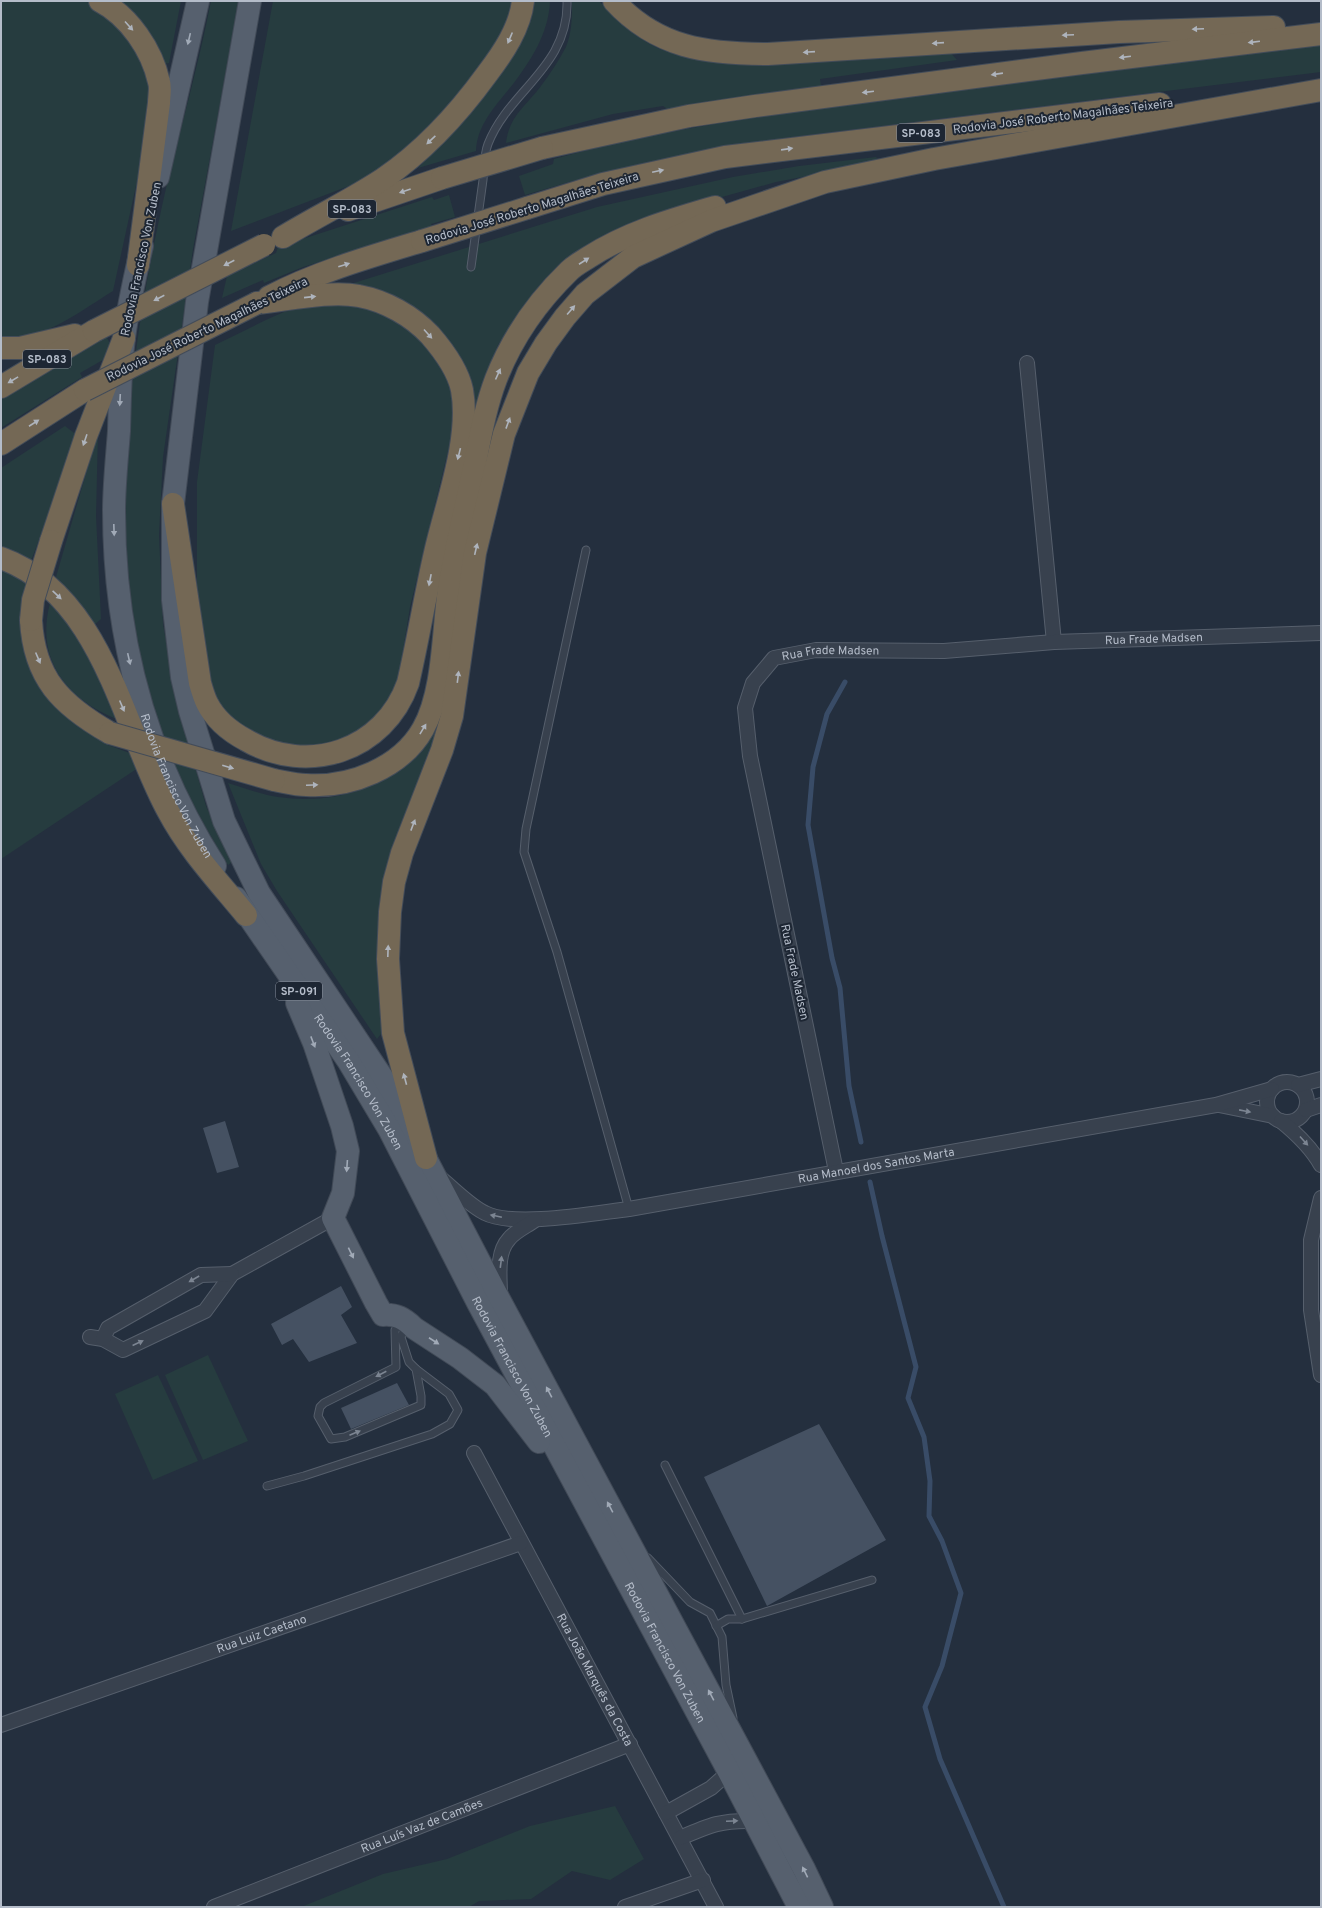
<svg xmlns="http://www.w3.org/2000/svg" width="1322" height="1908" font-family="Overpass,sans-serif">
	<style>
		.green { fill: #263c3f }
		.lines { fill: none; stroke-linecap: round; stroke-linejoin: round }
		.stream { stroke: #394c67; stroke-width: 5 }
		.building { fill: #455162 }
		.service-casing { stroke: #565f6c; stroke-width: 9 }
		.minor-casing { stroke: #565f6c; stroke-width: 16 }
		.primary-casing { stroke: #414a57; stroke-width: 24 }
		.motorway-casing { stroke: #434c59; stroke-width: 24 }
		.service { stroke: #38414e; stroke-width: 7 }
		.minor { stroke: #38414e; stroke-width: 14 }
		.primary { stroke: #56606e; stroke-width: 22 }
		.motorway { stroke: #746855; stroke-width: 22 }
		.motorway-bridge-casing { stroke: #434c59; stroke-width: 24; stroke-linecap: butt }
		.motorway-bridge { stroke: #746855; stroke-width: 22 }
		.oneway { fill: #aeb4bd }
		.oneway2 { fill: #a1aab7 }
		.oneway3 { fill: #7c8592 }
		.labels { text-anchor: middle; stroke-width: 4; stroke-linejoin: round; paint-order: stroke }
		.shield { fill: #1d2633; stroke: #878f9c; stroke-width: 1 }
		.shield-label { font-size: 11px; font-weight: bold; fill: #b4bcc9 }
		.street-label { font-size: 12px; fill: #b4bcc9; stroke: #1d2633 }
	</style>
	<rect width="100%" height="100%" fill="#242f3e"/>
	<g class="green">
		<path d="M1 1H89L101 8 122 28 152 80 144 149 113 291C82 310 39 344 1 337Z"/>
		<path d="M116 1H181L169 63 165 64 155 43Z"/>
		<path d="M211 1H239L193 249 163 457 159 535 163 624 176 699 206 806 232 862 228 865C195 811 164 753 148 691 105 530 130 344 167 184 182 123 199 63 211 1Z"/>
		<path d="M273 1H514L510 20 470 86 399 157 354 184 231 231Z"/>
		<path d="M533 1H550C549 29 535 54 519 76 502 100 477 121 476 151L418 168 467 118 489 89Z"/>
		<path d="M572 1H599C617 19 638 41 663 50 670 52 679 54 687 56L949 51 957 60 820 79 821 86 669 110 663 106 613 114 506 143C509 116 526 106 541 86 550 74 559 60 566 47 572 33 572 16 572 1Z"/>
		<path d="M1321 45V72L784 138 653 161 597 174 525 195 519 176 553 164 554 159C677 125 803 110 930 94 1060 77 1191 61 1321 45Z"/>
		<path d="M876 157 880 162 776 182 647 218 515 319 498 345 486 375 476 415 470 388 450 349 341 287 597 207 733 177 799 166Z"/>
		<path d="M449 195 455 217 431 224 432 227 303 267 264 283 263 280 222 298 227 276 276 253 278 247 432 197 434 200Z"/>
		<path d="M323 303C332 303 342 302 351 303 398 313 447 352 453 403 454 417 452 429 450 443L410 607 397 688 387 707 359 734 321 746H282L246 732 221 706 212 690 197 602V482L215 345 268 319 284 312Z"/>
		<path d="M105 334 115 353 80 373 82 377 1 428V397Z"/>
		<path d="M65 426 78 436 31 561 1 547V468Z"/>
		<path d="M98 432 96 516 101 619 94 625 77 600 56 577Z"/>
		<path d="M1 568 26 583 23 610 86 731 108 745 135 755 138 768 1 859Z"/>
		<path d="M50 603 81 640 119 720C67 700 35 660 50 603Z"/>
		<path d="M436 729C423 785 389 835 381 893 375 937 382 986 384 1030L377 1039 277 891 261 864 228 783C245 788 262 795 278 797 340 806 403 784 436 729Z"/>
		<path d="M208 1355 248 1441 203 1460 165 1375Z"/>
		<path d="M158 1375 198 1461 153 1480 115 1394Z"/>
		<path d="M615 1806 644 1859 610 1880 572 1871 531 1899 479 1901 469 1907H301L383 1874 447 1859 530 1826Z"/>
	</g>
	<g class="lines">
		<g class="stream">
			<path d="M845 682 827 714 813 767 808 825 832 958 840 988 849 1086 861 1142"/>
			<path d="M870 1182 882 1236 916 1367 908 1398 924 1437 930 1481 929 1516 942 1541 961 1593 942 1666 925 1707 940 1759 1004 1907"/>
		</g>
	</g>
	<g class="building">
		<path d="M225 1121 239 1167 217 1173 203 1128Z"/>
		<path d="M341 1286 352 1307 341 1315 357 1343 309 1362 293 1339 282 1345 271 1324Z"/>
		<path d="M397 1383 409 1405 351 1429 341 1408Z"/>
		<path d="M819 1424 886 1540 767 1606 704 1477Z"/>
	</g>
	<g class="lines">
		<defs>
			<g id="service">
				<path d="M471 267C475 238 479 209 483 180 484 168 484 154 488 144 509 90 569 67 567 1"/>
				<path d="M586 550 526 829 524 852 557 952 629 1209"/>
				<path d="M403 1322 395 1330 396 1367 324 1403 320 1407 318 1416 331 1439 345 1437 421 1405V1396L416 1369 409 1362 401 1337 403 1332 410 1329"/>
				<path d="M665 1465 742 1619"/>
				<path d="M267 1486 304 1476 432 1434 450 1424 458 1410 449 1394 416 1369"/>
				<path d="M648 1558 690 1602 710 1613 722 1637 726 1685 733 1718"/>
				<path d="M716 1626 728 1619H742L872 1580"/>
			</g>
			<g id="minor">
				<path d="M1027 363 1054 642"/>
				<circle cx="1287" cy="1102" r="20"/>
				<path d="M1298 1085 1321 1079"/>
				<path d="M1219 1105 1273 1116"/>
				<path d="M1306 1110 1321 1105"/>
				<path d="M1281 1121C1297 1134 1311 1147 1321 1165"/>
				<path id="s1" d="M836 1171 750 756 745 708 753 683 774 658 816 650 944 651 1054 642 1321 633"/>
				<path id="s2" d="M439 1177C453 1188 470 1206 485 1213 514 1228 595 1213 629 1209L1216 1105 1272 1089"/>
				<path d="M1321 1198 1311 1240V1310L1321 1375"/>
				<path d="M500 1295C500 1277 496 1253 509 1239 515 1231 527 1226 535 1220"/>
				<path d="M90 1337 103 1339 123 1350 205 1311 232 1274 333 1218"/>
				<path d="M103 1339 108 1328 201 1275 232 1274"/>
				<path id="s3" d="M474 1453 716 1907"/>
				<path id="s4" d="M1 1725 521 1543"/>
				<path d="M666 1813 711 1788 729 1772"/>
				<path d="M680 1838C710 1825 721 1820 754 1821"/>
				<path id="s5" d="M214 1907 630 1744"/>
				<path d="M625 1907 703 1880"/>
			</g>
			<g id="primary">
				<path d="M250 1 197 302 173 504V600L182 677 190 711 224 821 259 893 388 1086 500 1301 804 1869 822 1907"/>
				<path d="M158 177 198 1"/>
				<path id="s6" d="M142 246C135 276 128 307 124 338 120 368 120 400 119 431 117 458 114 485 114 511 114 638 147 759 215 866"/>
				<path id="s7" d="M236 898 349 1062 389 1129 478 1303 729 1772 799 1907"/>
				<path d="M297 1003 314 1043 342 1126 348 1151 343 1193 333 1218 376 1303 383 1315C396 1314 404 1318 414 1328L460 1358 495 1385 539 1442"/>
			</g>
			<g id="motorway">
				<path d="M100 1C129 16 152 50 159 82 161 88 159 97 159 103L138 265"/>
				<path d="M614 1C657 48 707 54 768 54L1119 32 1274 27"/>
				<path d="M542 148 689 116 755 106 1082 63 1321 34"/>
				<path d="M527 208 603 184 725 157 1160 104"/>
				<path d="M348 210 442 178"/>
				<path d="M283 237C316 217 351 200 383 179 424 151 458 114 487 74 503 53 520 28 523 1"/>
				<path d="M269 297C317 272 369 257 422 241"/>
				<path d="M1 348H20L75 335"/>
				<path d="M1 387 94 331"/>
				<path d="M1 444 85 390"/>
				<path d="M173 504 200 683C202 690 204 697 207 703 215 719 231 732 246 740 308 776 384 751 408 683 418 640 425 596 435 553 446 504 471 439 462 390 458 370 443 350 430 335 412 316 386 301 359 296 331 290 287 300 257 303"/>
				<path d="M51 541 86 436 124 338"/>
				<path d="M1 558C103 595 122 727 168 811 188 849 218 881 246 915"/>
				<path d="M31 620C34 678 61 705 110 733"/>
				<path d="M274 780C285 782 296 785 306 785 350 788 401 768 423 729 443 694 443 637 448 596 453 560 462 523 470 487 478 452 483 413 496 379 512 338 537 302 569 271 575 265 583 261 589 257 628 232 671 220 715 207"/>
				<path d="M426 1158 393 1033 388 959 390 912 394 882 402 853 442 750 452 716 475 553 504 434 528 373 546 343 565 317 585 294 633 257 711 221 825 182 934 159 1321 90"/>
			</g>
		</defs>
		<use href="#service" class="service-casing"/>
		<use href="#minor" class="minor-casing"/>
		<use href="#primary" class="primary-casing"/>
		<use href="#motorway" class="motorway-casing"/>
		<use href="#service" class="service"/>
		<use href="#minor" class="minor"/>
		<use href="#primary" class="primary"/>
		<use href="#motorway" class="motorway"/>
		<defs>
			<g id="motorway-bridge">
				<path d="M442 178 542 148"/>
				<path d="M422 241 527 208"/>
				<path d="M94 331 264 245"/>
				<path d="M85 390 257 303"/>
				<path d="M31 620 33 600 51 541"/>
				<path d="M110 733 274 780"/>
			</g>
		</defs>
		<use href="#motorway-bridge" class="motorway-bridge-casing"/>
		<use href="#motorway-bridge" class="motorway-bridge"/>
	</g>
	<defs><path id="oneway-solid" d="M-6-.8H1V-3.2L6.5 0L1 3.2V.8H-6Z"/></defs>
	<g class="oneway">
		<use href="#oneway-solid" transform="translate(129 26) rotate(48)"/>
		<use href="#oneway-solid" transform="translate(1198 29) rotate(178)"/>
		<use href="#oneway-solid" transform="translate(1068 35) rotate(177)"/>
		<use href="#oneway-solid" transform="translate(510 38) rotate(113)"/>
		<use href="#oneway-solid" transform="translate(1254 42) rotate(173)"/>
		<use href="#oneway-solid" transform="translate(938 43) rotate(176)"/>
		<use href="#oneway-solid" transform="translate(809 52) rotate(176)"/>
		<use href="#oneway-solid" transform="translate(1125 57) rotate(173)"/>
		<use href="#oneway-solid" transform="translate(997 74) rotate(172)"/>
		<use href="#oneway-solid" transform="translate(868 92) rotate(173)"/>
		<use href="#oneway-solid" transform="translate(431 140) rotate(137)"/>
		<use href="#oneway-solid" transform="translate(787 149) rotate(-8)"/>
		<use href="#oneway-solid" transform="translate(658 171) rotate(-12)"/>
		<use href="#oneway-solid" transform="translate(405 191) rotate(161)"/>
		<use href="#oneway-solid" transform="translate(584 261) rotate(-33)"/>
		<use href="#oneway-solid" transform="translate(229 263) rotate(153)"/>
		<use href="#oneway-solid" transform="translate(344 265) rotate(-18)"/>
		<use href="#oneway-solid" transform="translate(310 297) rotate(-6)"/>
		<use href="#oneway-solid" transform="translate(159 298) rotate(153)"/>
		<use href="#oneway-solid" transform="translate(571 310) rotate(-49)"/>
		<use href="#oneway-solid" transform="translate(428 334) rotate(48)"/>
		<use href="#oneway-solid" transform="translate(498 374) rotate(-66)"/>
		<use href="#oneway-solid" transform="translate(13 380) rotate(149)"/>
		<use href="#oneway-solid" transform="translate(34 423) rotate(-33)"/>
		<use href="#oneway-solid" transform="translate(508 423) rotate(-70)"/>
		<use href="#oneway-solid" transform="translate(85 440) rotate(109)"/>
		<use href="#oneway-solid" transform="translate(459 454) rotate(104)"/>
		<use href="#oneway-solid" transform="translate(476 549) rotate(-77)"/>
		<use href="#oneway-solid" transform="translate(430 580) rotate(101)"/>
		<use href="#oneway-solid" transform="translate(57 595) rotate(43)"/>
		<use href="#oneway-solid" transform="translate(38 658) rotate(67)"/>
		<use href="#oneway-solid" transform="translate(458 677) rotate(-83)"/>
		<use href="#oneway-solid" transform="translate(122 706) rotate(67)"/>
		<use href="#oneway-solid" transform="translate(423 729) rotate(-59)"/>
		<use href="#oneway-solid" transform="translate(228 767) rotate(16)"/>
		<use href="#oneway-solid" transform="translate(312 785) rotate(-2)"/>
		<use href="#oneway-solid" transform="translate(413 825) rotate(-69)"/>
		<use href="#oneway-solid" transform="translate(388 951) rotate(-88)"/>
		<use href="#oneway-solid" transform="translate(405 1079) rotate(-105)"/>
	</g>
	<g class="oneway2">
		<use href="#oneway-solid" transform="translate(189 39) rotate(103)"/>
		<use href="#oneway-solid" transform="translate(120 400) rotate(93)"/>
		<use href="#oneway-solid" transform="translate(114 530) rotate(88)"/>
		<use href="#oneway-solid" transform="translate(129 659) rotate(77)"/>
		<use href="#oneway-solid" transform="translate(313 1042) rotate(69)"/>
		<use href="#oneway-solid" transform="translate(347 1166) rotate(94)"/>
		<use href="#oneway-solid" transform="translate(351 1253) rotate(64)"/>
		<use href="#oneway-solid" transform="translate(434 1341) rotate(33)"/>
		<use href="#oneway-solid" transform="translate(549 1392) rotate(-118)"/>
		<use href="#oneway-solid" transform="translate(610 1507) rotate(-118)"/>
		<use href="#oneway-solid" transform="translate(711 1695) rotate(-118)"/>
		<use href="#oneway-solid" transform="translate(805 1872) rotate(-116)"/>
	</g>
	<g class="oneway3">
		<use href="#oneway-solid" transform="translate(1245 1111) rotate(11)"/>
		<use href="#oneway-solid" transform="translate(1304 1141) rotate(48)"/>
		<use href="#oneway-solid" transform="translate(496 1216) rotate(-168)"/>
		<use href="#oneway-solid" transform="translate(501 1262) rotate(-83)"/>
		<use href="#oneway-solid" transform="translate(194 1279) rotate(150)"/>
		<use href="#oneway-solid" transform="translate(138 1343) rotate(-25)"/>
		<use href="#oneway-solid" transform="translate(381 1374) rotate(153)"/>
		<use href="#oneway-solid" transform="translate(355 1433) rotate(-23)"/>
		<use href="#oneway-solid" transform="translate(732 1821) rotate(-3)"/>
	</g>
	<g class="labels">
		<g class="shield">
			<rect x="897" y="124" width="48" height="18" rx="3"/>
			<rect x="328" y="200" width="48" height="18" rx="3"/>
			<rect x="23" y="350" width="48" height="18" rx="3"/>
			<rect x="276" y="982" width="46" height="18" rx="3"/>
		</g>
		<g class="shield-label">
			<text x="921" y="137">SP-083</text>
			<text x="352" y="213">SP-083</text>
			<text x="47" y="363">SP-083</text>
			<text x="299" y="995">SP-091</text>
		</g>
		<g class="street-label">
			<text transform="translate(1063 116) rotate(-7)" y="4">Rodovia José Roberto Magalhães Teixeira</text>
			<text transform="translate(532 208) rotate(-17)" y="4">Rodovia José Roberto Magalhães Teixeira</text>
			<text transform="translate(141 259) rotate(-78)" y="4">Rodovia Francisco Von Zuben</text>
			<text transform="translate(207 329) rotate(-26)" y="4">Rodovia José Roberto Magalhães Teixeira</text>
			<text dy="4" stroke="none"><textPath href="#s1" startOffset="912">Rua Frade Madsen</textPath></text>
			<text dy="4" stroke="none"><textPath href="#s1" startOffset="588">Rua Frade Madsen</textPath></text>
			<text dy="4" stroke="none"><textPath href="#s6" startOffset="552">Rodovia Francisco Von Zuben</textPath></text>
			<text transform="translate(795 972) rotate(78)" y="4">Rua Frade Madsen</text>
			<text dy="4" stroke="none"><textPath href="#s7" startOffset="221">Rodovia Francisco Von Zuben</textPath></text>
			<text dy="4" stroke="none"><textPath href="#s2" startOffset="455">Rua Manoel dos Santos Marta</textPath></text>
			<text dy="4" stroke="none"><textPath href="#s7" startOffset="545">Rodovia Francisco Von Zuben</textPath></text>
			<text dy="4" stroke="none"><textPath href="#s4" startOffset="276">Rua Luiz Caetano</textPath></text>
			<text dy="4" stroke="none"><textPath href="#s7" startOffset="869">Rodovia Francisco Von Zuben</textPath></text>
			<text dy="4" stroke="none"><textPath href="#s3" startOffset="257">Rua João Marquês da Costa</textPath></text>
			<text dy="4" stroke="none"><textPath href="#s5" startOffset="223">Rua Luís Vaz de Camões</textPath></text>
		</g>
	</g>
	<rect width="1322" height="1908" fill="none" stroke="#b4bcc9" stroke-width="4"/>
</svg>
